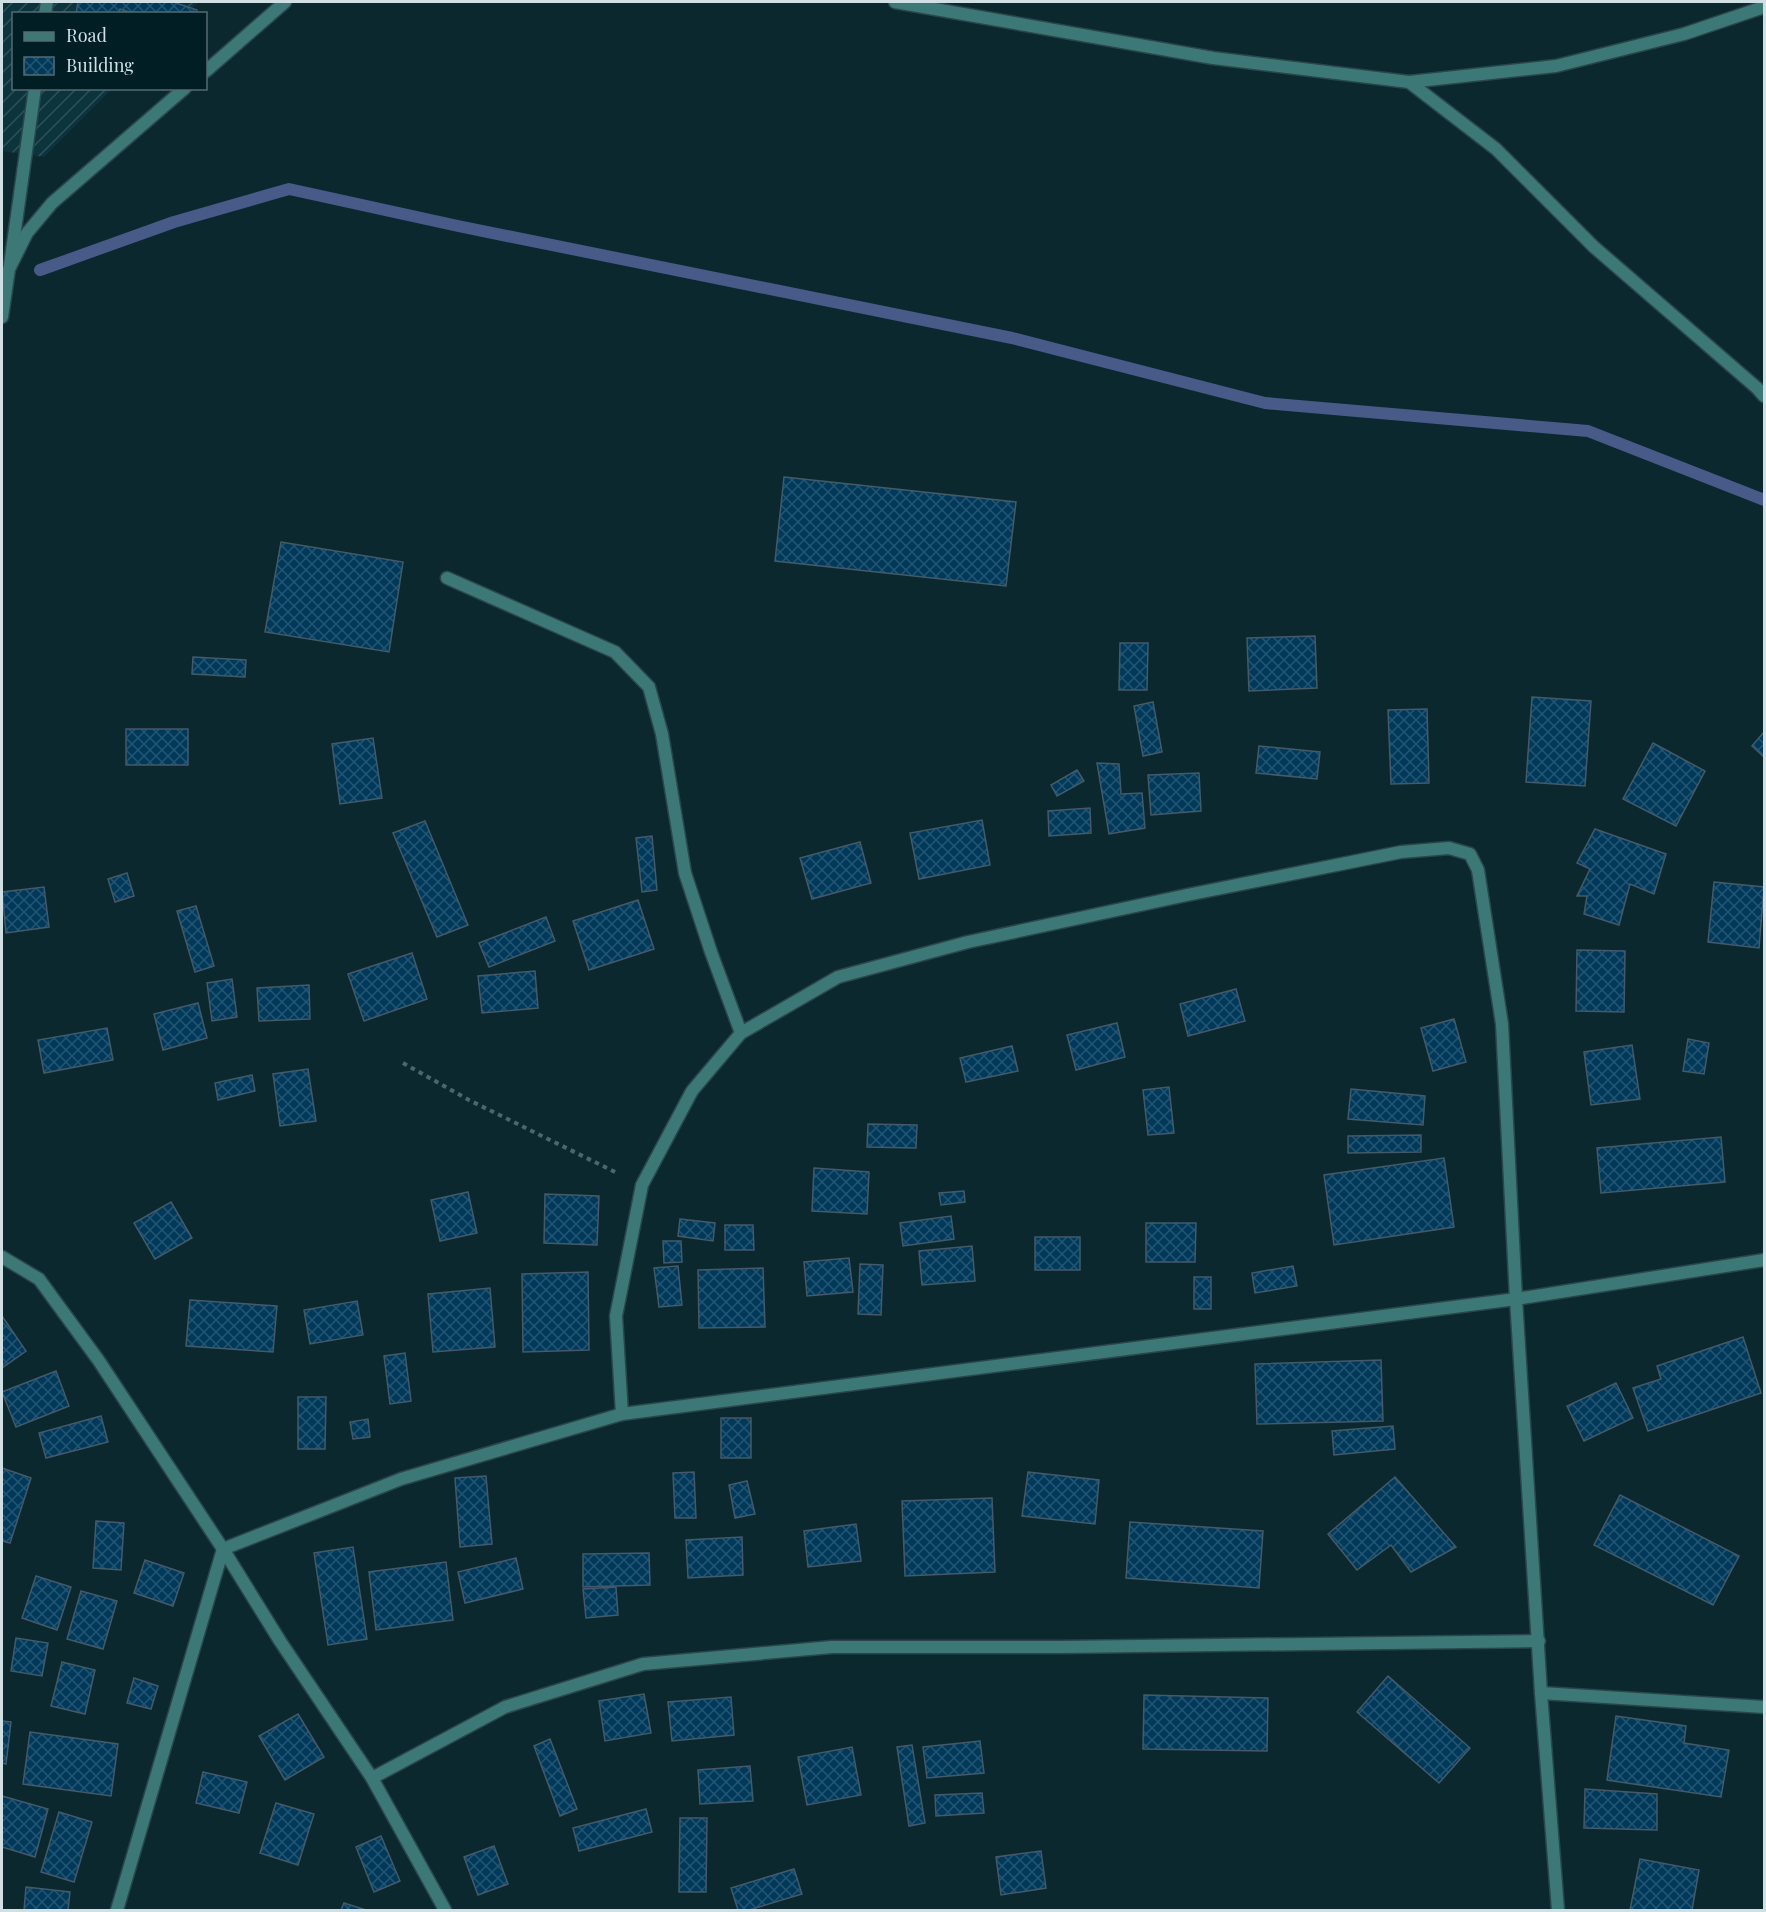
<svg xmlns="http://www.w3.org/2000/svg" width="1766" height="1912" font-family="'Playfair Display',serif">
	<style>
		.industrial { fill: url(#industrial-furrows) }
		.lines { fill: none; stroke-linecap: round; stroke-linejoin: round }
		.stream { stroke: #485a88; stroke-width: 12 }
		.building { fill: url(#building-cross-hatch); stroke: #445969; stroke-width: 1.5 }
		.minor-casing { stroke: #2a454c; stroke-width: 15 }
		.tertiary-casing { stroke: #2a454c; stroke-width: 15 }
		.path { stroke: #4d666c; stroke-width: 4; stroke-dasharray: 4.5 4.5; stroke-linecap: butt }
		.minor { stroke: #3c7875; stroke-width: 12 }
		.tertiary { stroke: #3c7875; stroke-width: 12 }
	</style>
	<defs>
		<pattern id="industrial-furrows" width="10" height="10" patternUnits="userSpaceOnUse" patternTransform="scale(1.5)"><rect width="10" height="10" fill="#0b343d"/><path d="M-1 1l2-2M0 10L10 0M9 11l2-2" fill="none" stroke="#2e5159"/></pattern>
		<pattern id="building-cross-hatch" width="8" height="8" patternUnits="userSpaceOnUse" patternTransform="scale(1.5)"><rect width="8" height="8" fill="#00395a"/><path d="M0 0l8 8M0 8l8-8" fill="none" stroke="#245572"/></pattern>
	</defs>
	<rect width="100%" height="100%" fill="#0b282f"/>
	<path class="industrial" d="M2 2H199L187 13 14 14V88L112 89 44 157 2 151Z"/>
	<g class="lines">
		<path class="stream" d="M40 270 174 222 289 189 458 226 1012 338 1265 403 1588 431 1764 500"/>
	</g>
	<g class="building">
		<path d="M78 2H173L197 10 196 14H135L120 9 119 14H76Z"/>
		<path d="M784 477 1016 502 1006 586 775 561Z"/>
		<path d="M281 542 403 562 389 652 265 632Z"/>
		<path d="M1315 636 1317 688 1249 691 1247 638Z"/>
		<path d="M1120 643H1148L1147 690H1119Z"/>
		<path d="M193 657 246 660 245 677 192 674Z"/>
		<path d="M1532 697 1591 701 1585 786 1526 782Z"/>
		<path d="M1153 702 1162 752 1143 756 1134 706Z"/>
		<path d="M1427 709 1429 783 1391 784 1388 710Z"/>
		<rect x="126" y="729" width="62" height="36"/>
		<path d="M1764 732V757L1752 746Z"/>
		<path d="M373 738 382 798 340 804 332 744Z"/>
		<path d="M1653 743 1705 771 1676 826 1623 799Z"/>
		<path d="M1259 746 1320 752 1317 779 1256 773Z"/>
		<path d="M1097 763 1119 764 1121 794 1142 793 1145 828 1109 834Z"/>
		<path d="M1077 770 1084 781 1057 796 1051 785Z"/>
		<path d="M1199 773 1201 811 1151 815 1148 775Z"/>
		<path d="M1090 808 1091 833 1049 836 1048 811Z"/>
		<path d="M982 820 990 865 919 879 910 833Z"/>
		<path d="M425 821 468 925 437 937 393 833Z"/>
		<path d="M1595 829 1666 854 1654 894 1630 884 1619 925 1584 914 1587 896H1577L1590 869 1577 863Z"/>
		<path d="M652 836 657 890 642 892 636 838Z"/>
		<path d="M860 842 871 883 812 899 800 858Z"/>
		<path d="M127 873 134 896 115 902 108 879Z"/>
		<path d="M1714 882 1764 887 1759 948 1708 942Z"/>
		<path d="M44 887 49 927 6 933 2 892Z"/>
		<path d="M638 900 654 949 589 970 573 921Z"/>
		<path d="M196 906 214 966 195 972 177 911Z"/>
		<path d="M546 917 555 941 489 967 479 943Z"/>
		<path d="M1577 950 1625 951 1624 1012 1576 1011Z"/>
		<path d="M412 953 427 999 364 1021 348 974Z"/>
		<path d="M535 971 538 1008 482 1013 478 976Z"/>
		<path d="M232 979 237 1017 212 1021 207 983Z"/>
		<path d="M309 985 310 1019 259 1021 257 988Z"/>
		<path d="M1236 989 1245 1021 1188 1036 1180 1004Z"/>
		<path d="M198 1003 207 1038 163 1050 154 1014Z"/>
		<path d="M1454 1019 1466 1062 1433 1071 1421 1028Z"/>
		<path d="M1117 1023 1125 1057 1076 1070 1067 1035Z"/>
		<path d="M107 1028 113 1060 44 1073 38 1040Z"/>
		<path d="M1688 1039 1709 1043 1704 1074 1683 1071Z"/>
		<path d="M1632 1045 1640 1099 1591 1105 1584 1052Z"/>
		<path d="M1012 1046 1018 1071 966 1082 960 1058Z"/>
		<path d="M308 1069 316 1121 280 1126 273 1074Z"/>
		<path d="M252 1075 255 1091 218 1100 215 1083Z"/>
		<path d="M1169 1087 1174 1133 1148 1135 1143 1090Z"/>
		<path d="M1351 1089 1425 1096 1423 1125 1348 1119Z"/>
		<path d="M868 1124 917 1125 916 1148 867 1147Z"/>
		<path d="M1421 1135V1152L1348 1153V1136Z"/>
		<path d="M1721 1137 1725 1182 1601 1193 1597 1148Z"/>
		<path d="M1444 1158 1454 1227 1334 1245 1324 1175Z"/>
		<path d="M814 1168 869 1172 867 1214 812 1211Z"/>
		<path d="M964 1191 965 1202 941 1205 939 1193Z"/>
		<path d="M468 1192 477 1233 440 1241 431 1200Z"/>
		<path d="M545 1194 599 1196 597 1245 544 1243Z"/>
		<path d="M171 1202 192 1238 155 1259 134 1223Z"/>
		<path d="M951 1216 954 1239 903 1246 900 1223Z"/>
		<path d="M680 1219 715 1223 713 1241 678 1236Z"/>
		<path d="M1146 1223H1196L1195 1262H1146Z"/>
		<path d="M725 1225H753L754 1250H725Z"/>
		<rect x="1035" y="1237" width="45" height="33"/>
		<path d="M663 1241H681L682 1262 664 1263Z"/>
		<path d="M972 1246 975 1281 922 1285 919 1251Z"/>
		<path d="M849 1258 853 1292 807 1296 804 1262Z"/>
		<path d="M860 1264 883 1265 881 1315 858 1314Z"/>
		<path d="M678 1266 682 1305 659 1307 654 1268Z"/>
		<path d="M1293 1266 1297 1286 1255 1293 1252 1273Z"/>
		<path d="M763 1268 765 1327 699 1328 698 1270Z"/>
		<path d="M588 1272 589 1350 523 1352 522 1274Z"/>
		<rect x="1194" y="1277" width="17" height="32"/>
		<path d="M490 1288 495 1347 433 1352 428 1294Z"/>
		<path d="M190 1300 277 1306 273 1352 186 1346Z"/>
		<path d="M357 1301 363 1335 310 1344 304 1310Z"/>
		<path d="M2 1316 26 1351 2 1368Z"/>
		<path d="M1743 1337 1761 1393 1648 1431 1633 1388 1661 1379 1657 1366Z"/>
		<path d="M405 1353 411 1401 390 1404 384 1356Z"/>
		<path d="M1381 1360 1383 1421 1257 1424 1255 1364Z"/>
		<path d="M56 1371 69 1406 16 1427 2 1392Z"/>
		<path d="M1616 1383 1633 1418 1584 1441 1567 1406Z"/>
		<path d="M298 1397H326L325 1449H298Z"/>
		<path d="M101 1416 108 1442 46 1458 39 1433Z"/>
		<rect x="721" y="1418" width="30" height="40"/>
		<path d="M368 1419 370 1437 353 1439 350 1422Z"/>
		<path d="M1393 1426 1395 1449 1334 1455 1332 1431Z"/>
		<path d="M2 1468 31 1478 10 1543 2 1541Z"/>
		<path d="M694 1472 696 1518H675L673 1473Z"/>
		<path d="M1028 1472 1099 1480 1095 1524 1022 1516Z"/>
		<path d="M486 1476 492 1544 460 1547 455 1478Z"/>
		<path d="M1395 1477 1456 1547 1411 1572 1391 1545 1357 1570 1328 1534Z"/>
		<path d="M747 1481 755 1514 735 1518 729 1485Z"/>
		<path d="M1620 1495 1739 1556 1713 1605 1594 1545Z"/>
		<path d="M992 1498 995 1572 905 1576 902 1501Z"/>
		<path d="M96 1521 124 1523 121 1570 93 1568Z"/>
		<path d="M1130 1522 1263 1531 1259 1588 1126 1578Z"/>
		<path d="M856 1524 861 1561 808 1567 804 1531Z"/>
		<path d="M742 1537 743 1575 688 1578 686 1540Z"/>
		<path d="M353 1547 367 1639 328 1645 314 1553Z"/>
		<path d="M649 1553 650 1585 583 1587V1554Z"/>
		<path d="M516 1558 523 1589 465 1603 458 1572Z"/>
		<path d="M145 1560 184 1573 173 1606 134 1593Z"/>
		<path d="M446 1562 453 1620 376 1630 369 1572Z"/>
		<path d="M36 1576 71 1587 57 1630 22 1618Z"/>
		<path d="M616 1587 618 1615 586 1618 583 1589Z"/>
		<path d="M81 1591 117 1601 103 1649 67 1639Z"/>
		<path d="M16 1638 48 1643 42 1676 11 1671Z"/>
		<path d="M62 1662 95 1670 85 1714 51 1706Z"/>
		<path d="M1388 1676 1470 1748 1439 1783 1357 1712Z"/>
		<path d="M134 1678 158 1686 151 1709 127 1703Z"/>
		<path d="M644 1694 651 1733 605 1741 599 1701Z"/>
		<path d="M1144 1695 1268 1698 1267 1751 1143 1749Z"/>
		<path d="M731 1697 734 1735 672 1741 668 1702Z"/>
		<path d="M298 1714 324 1757 285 1780 259 1736Z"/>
		<path d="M1616 1716 1686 1726 1684 1743 1729 1750 1721 1797 1607 1780Z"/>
		<path d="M2 1721 11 1722 6 1764 2 1763Z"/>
		<path d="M30 1732 118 1744 111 1796 23 1784Z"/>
		<path d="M550 1739 577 1809 560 1816 534 1746Z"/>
		<path d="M980 1741 984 1773 927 1778 923 1747Z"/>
		<path d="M912 1745 925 1823 909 1826 897 1747Z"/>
		<path d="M852 1747 861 1795 807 1805 798 1757Z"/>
		<path d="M750 1766 753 1801 700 1804 698 1770Z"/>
		<path d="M203 1772 247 1782 239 1813 196 1803Z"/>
		<path d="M1585 1789 1657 1794V1830L1584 1828Z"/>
		<path d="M982 1793 984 1813 936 1816 935 1795Z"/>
		<path d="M2 1796 48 1809 35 1857 2 1847Z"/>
		<path d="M276 1803 314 1814 298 1865 260 1853Z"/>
		<path d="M646 1809 652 1832 579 1851 573 1828Z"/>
		<path d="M59 1812 92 1822 74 1882 41 1872Z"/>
		<path d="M680 1818H707L706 1892H679Z"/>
		<path d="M381 1836 400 1881 374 1892 356 1847Z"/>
		<path d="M494 1846 508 1884 478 1895 464 1857Z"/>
		<path d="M1041 1851 1046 1888 1001 1895 996 1857Z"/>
		<path d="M1640 1859 1699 1870 1692 1910H1630Z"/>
		<path d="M794 1869 802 1894 749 1910H738L731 1888Z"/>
		<path d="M26 1887 70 1892 68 1910H24Z"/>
		<path d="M344 1903 366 1910H341Z"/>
	</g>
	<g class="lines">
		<defs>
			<g id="minor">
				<path d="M45 14 47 2"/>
				<path d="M1409 82 1496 149 1594 247 1757 388 1764 396"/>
				<path d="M10 265 35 88"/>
				<path d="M447 578 615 652 649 687 662 734 685 873 711 952 741 1033"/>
				<path d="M2 1257 39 1279 99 1361 223 1549 280 1641 372 1778 445 1910"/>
				<path d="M622 1414 616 1316 642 1185 692 1091 741 1033 838 977 968 942 1187 895 1401 852 1449 848 1470 854 1478 870 1502 1024 1516 1299 1541 1693 1558 1910"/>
				<path d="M1541 1693 1764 1707"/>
				<path d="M372 1778 505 1707 643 1664 832 1647H1063L1539 1641"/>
				<path d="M117 1910 223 1549 401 1479 622 1414 1516 1299 1764 1260"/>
			</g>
			<g id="tertiary">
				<path d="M895 2 1213 58 1409 82 1556 66 1684 34 1764 7"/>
				<path d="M206 71 285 2"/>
				<path d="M2 317 9 269 27 233 52 203 185 88"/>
			</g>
		</defs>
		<use href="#minor" class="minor-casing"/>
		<use href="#tertiary" class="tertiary-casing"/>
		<path class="path" d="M403 1063 469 1100 617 1173"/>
		<use href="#minor" class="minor"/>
		<use href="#tertiary" class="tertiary"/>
	</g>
	<rect width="1766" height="1912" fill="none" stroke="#cfdfe4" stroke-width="6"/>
	<rect x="12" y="12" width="195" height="78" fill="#021e25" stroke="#546b71" stroke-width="1.5"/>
	<rect x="24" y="32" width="30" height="9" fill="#3c7875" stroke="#546b71" stroke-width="1.5"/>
	<text x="66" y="42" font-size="18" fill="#cfdfe4">Road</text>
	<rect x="24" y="57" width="30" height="18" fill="url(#building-cross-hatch)" stroke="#546b71" stroke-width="1.5"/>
	<text x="66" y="72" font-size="18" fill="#cfdfe4">Building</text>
</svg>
